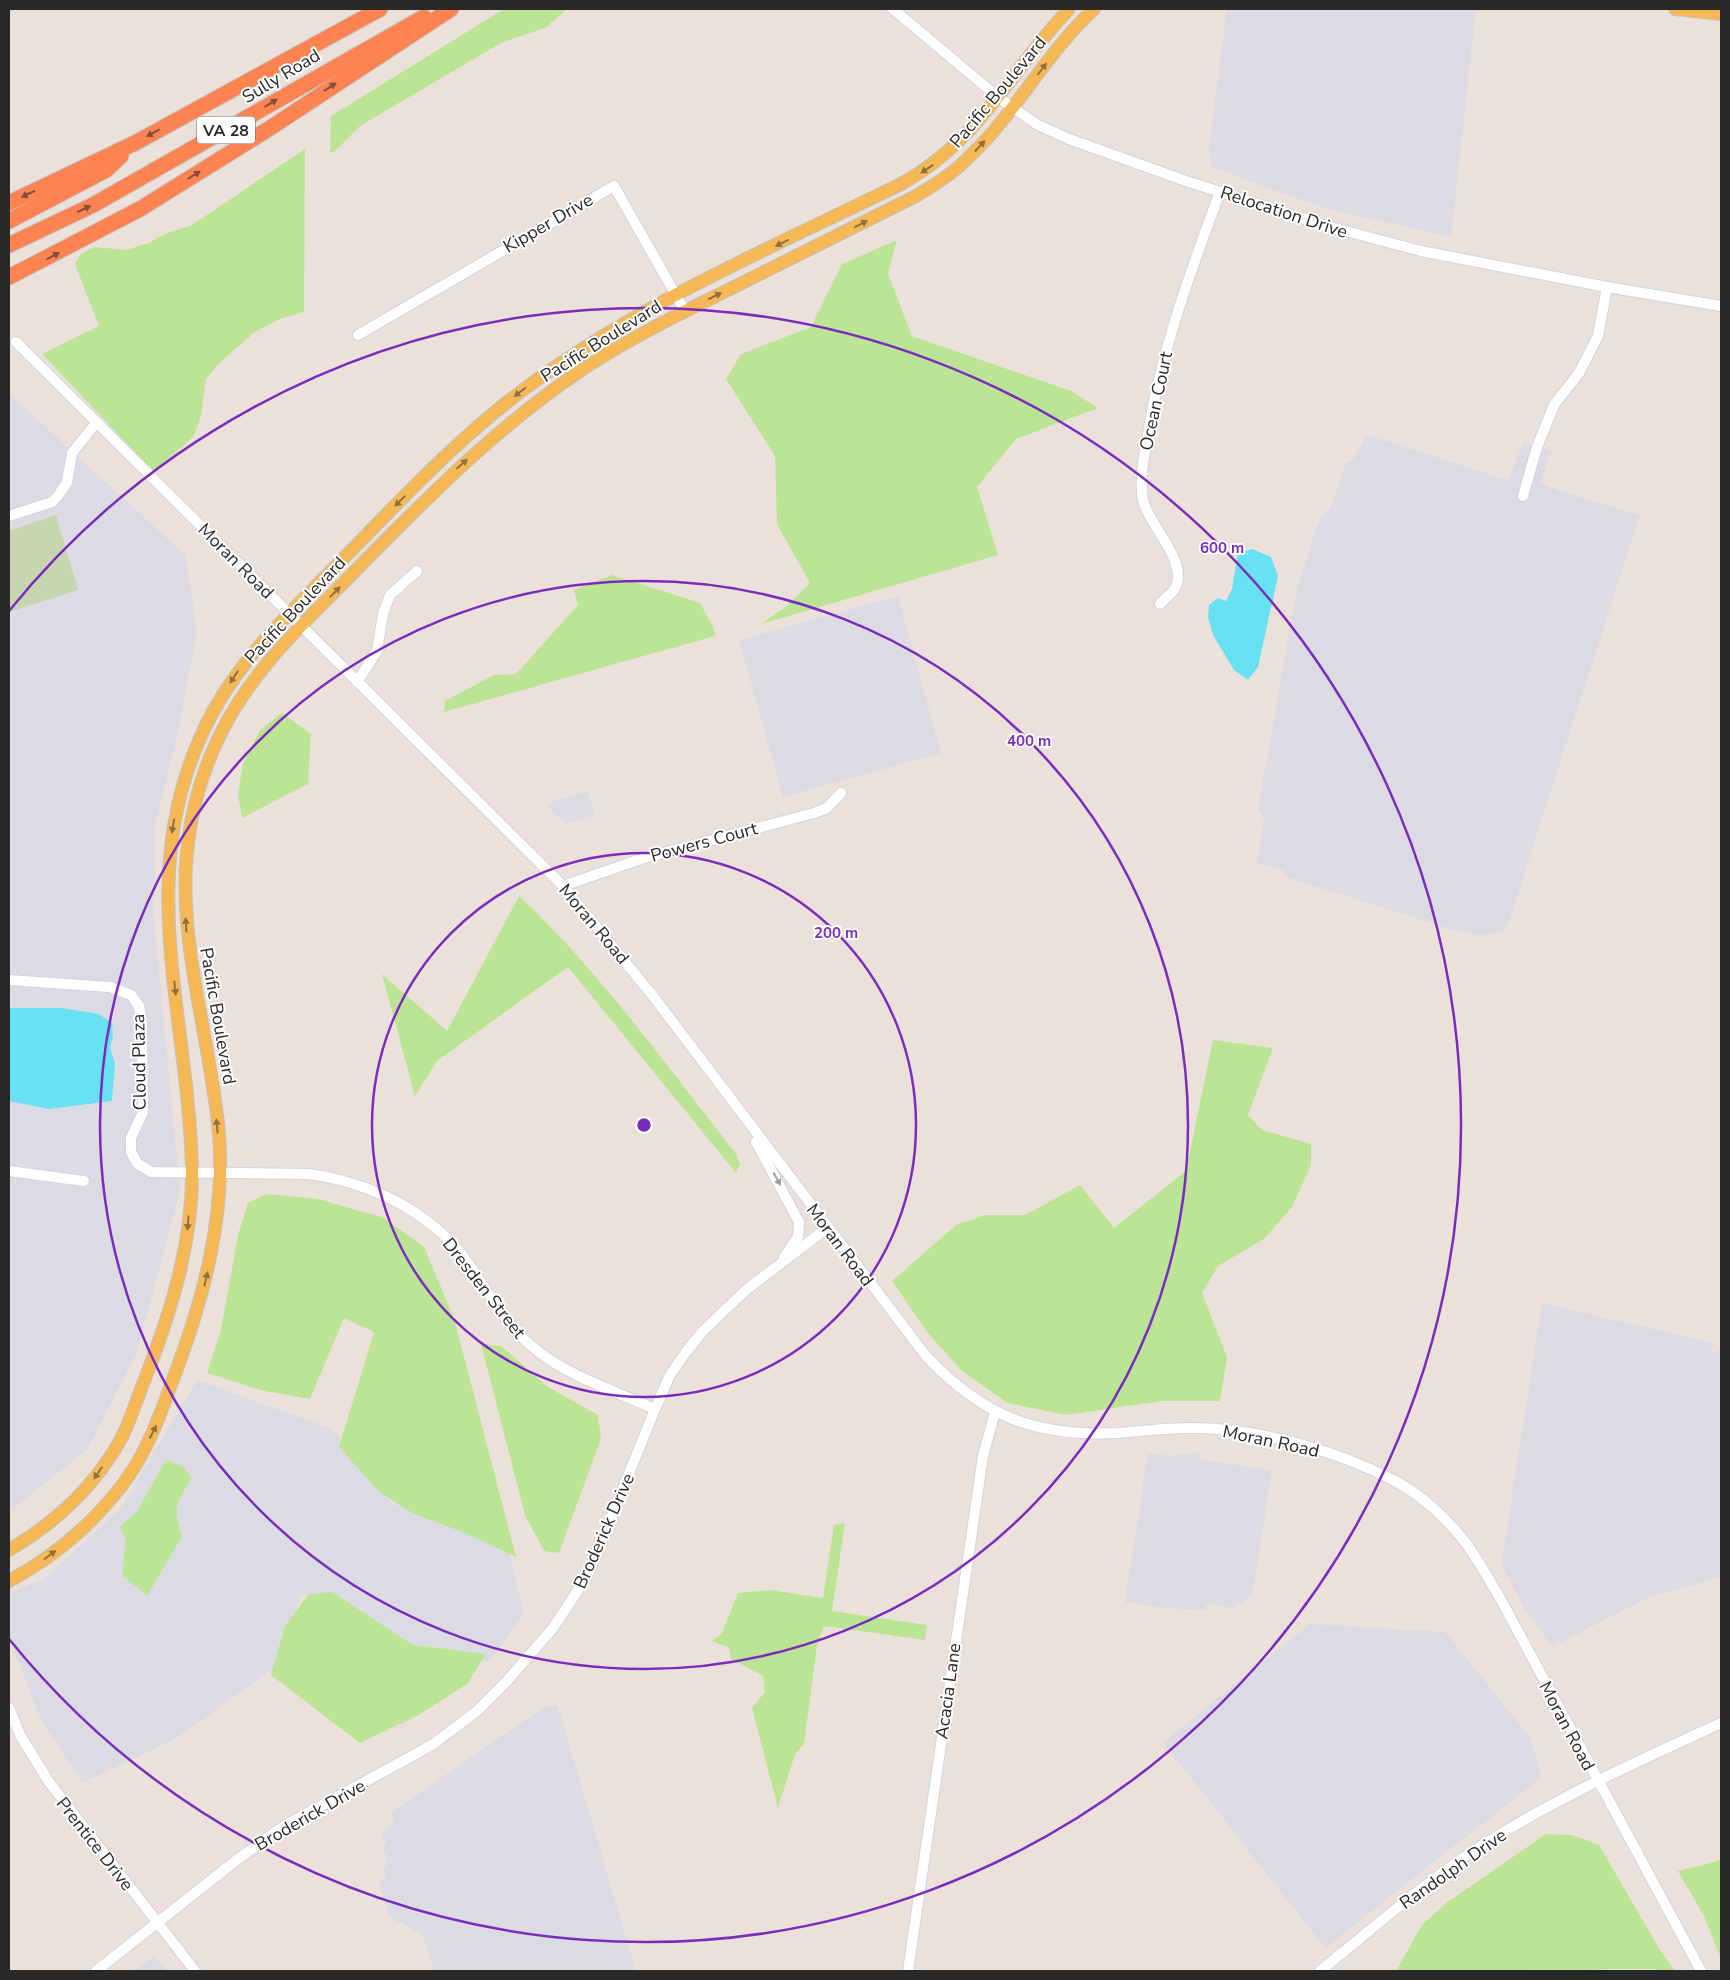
<svg xmlns="http://www.w3.org/2000/svg" width="1730" height="1980" font-family="'Nunito Sans',sans-serif">
	<style>
		.industrial { fill: #dcdbe3 }
		.green { fill: #bbe594 }
		.cemetery { fill: #c8d6b0 }
		.water { fill: #68e1f2 }
		.lines { fill: none; stroke-linecap: round; stroke-linejoin: round }
		.minor-casing { stroke: #cfd5e2; stroke-width: 12 }
		.major-casing { stroke: #c3c3c3; stroke-width: 14 }
		.highway-casing { stroke: #c3c3c3; stroke-width: 17 }
		.minor { stroke: #fff; stroke-width: 10 }
		.major { stroke: #f5b855; stroke-width: 12 }
		.highway { stroke: #ff8351; stroke-width: 15 }
		.oneway { fill: #8f703f }
		.oneway2 { fill: #7f4d39 }
		.oneway3 { fill: #9f9f9f }
		.ring { fill: none; stroke: #7b2cbf; stroke-width: 2.5 }
		.labels { text-anchor: middle; stroke-width: 4; stroke-linejoin: round; paint-order: stroke }
		.shield { fill: #fff; stroke: #696969; stroke-width: 1 }
		.shield-label { font-size: 16px; font-weight: bold; fill: #292929 }
		.street-label { font-size: 18px; fill: #292929; stroke: #fff }
		.centre { fill: #7b2cbf; stroke: #fff; stroke-width: 2.5 }
		.ring-label { font-size: 15px; text-anchor: middle; font-weight: bold; fill: #7b2cbf; stroke: #fff; stroke-width: 4; stroke-linejoin: round; paint-order: stroke }
	</style>
	<rect width="100%" height="100%" fill="#ece1da"/>
	<g class="industrial">
		<path d="M1227 9H1476L1451 237 1328 209 1211 167 1209 147Z"/>
		<path d="M9 393 185 555 197 631 177 737 155 826 154 918 180 1190 137 1353 87 1450 9 1511Z"/>
		<path d="M1367 435 1508 480 1523 443 1537 447 1550 451 1541 483 1559 491 1640 515 1509 921 1504 930 1499 932 1479 935 1453 930 1283 876 1284 871 1257 863 1264 820 1258 809 1297 589 1317 525 1324 513 1330 509 1346 463 1352 461Z"/>
		<path d="M898 596 941 753 783 797 739 640Z"/>
		<path d="M588 791 595 815 566 824 549 808 548 803Z"/>
		<path d="M1542 1303 1713 1343 1710 1354 1721 1349V1577L1650 1597 1552 1647 1525 1609 1505 1572 1502 1560Z"/>
		<path d="M197 1380 332 1429 392 1504 508 1549 524 1614 489 1662 415 1652 302 1593 274 1668 177 1738 82 1783 41 1720 9 1637V1594L45 1578 120 1509Z"/>
		<path d="M1193 1452 1201 1453 1200 1458 1203 1460 1272 1470 1252 1596 1233 1608 1207 1604 1205 1610 1165 1608 1125 1602 1148 1454 1176 1456V1453L1193 1455Z"/>
		<path d="M1310 1624 1445 1632 1530 1737 1542 1777 1325 1948 1163 1742Z"/>
		<path d="M558 1706 636 1971H434L422 1934 389 1917 378 1880 386 1878 383 1868 386 1867V1854L381 1848 387 1842 381 1835 392 1823 394 1818 390 1813 544 1707Z"/>
		<path d="M154 1956 166 1971H133L154 1957Z"/>
	</g>
	<g class="green">
		<path d="M504 9H567L545 28 501 43 360 126 334 152 330 153 331 116Z"/>
		<path d="M305 149 304 312 280 319 255 332 218 364 206 379 201 416 194 436 154 472 42 354 99 326 75 264 81 254 95 247 126 250 149 243 164 234 192 225Z"/>
		<path d="M897 240 888 274 912 336 1071 391 1098 408 1016 439 977 487 998 555 761 624 788 605 810 583 777 524 775 456 726 379 741 354 811 327 842 264Z"/>
		<path d="M612 575 700 603 714 629 715 636 444 712 445 701 494 675 516 674 578 605 574 590Z"/>
		<path d="M282 713 311 734 308 784 242 818 238 794 243 763 260 730Z"/>
		<path d="M519 896C601 973 667 1066 736 1154L740 1164 736 1173 568 967 437 1061 415 1096 382 974 447 1031Z"/>
		<path d="M1213 1040 1273 1048 1248 1115 1262 1130 1311 1144V1165L1292 1207 1264 1239 1218 1266 1202 1293 1227 1357 1220 1401H1162L1066 1415 1007 1403 961 1370 927 1332 892 1281 956 1225 986 1215H1025L1080 1185 1114 1228 1186 1171Z"/>
		<path d="M267 1194 318 1199 384 1218 424 1247 454 1318 516 1557 465 1533 412 1513 379 1492 339 1447 374 1332 344 1318 310 1399 260 1390 207 1373 221 1330 238 1235 248 1203Z"/>
		<path d="M481 1344 501 1346 548 1387 598 1415 601 1439 559 1553 544 1551 525 1515Z"/>
		<path d="M166 1460 182 1466 192 1478C176 1503 172 1508 182 1536L147 1596 122 1575 126 1538 119 1527 136 1513Z"/>
		<path d="M845 1523 832 1611 927 1625 925 1640 824 1626 817 1645 804 1744 795 1754 778 1808 752 1708 765 1692 763 1676 731 1659 729 1648 712 1641 721 1635 738 1593 770 1590 823 1598 834 1525Z"/>
		<path d="M332 1592 413 1645 486 1654 467 1684 417 1716 360 1743 271 1675 285 1626 308 1595Z"/>
		<path d="M1546 1834 1572 1835 1599 1845 1660 1950 1675 1971H1656L1654 1969 1396 1971 1422 1925 1445 1904Z"/>
		<path d="M1721 1860V1959L1704 1916 1678 1871Z"/>
	</g>
	<path class="cemetery" d="M56 515 78 590 9 612V531Z"/>
	<g class="water">
		<path d="M1252 549 1271 557 1278 576 1258 667 1248 680 1234 670 1213 635 1208 617 1209 605 1218 598 1226 601 1232 589 1238 553Z"/>
		<path d="M9 1008H61L99 1014 112 1023 113 1037 110 1048 115 1064 112 1101 49 1109 9 1101Z"/>
	</g>
	<g class="lines">
		<defs>
			<g id="minor">
				<path d="M893 9 999 98 1038 125 1069 139 1186 181 1323 225 1421 251 1607 287 1721 306"/>
				<path d="M358 335 614 186 685 311"/>
				<path d="M16 342 563 886 653 996 926 1356C983 1416 1034 1437 1117 1433 1144 1431 1170 1427 1196 1428 1261 1429 1338 1451 1395 1481 1418 1493 1440 1513 1456 1531 1474 1551 1486 1575 1500 1598L1701 1971"/>
				<path d="M1523 496 1537 447 1554 405 1579 373 1598 336 1607 287"/>
				<path d="M9 516 52 502 58 496 67 482 72 453 96 423"/>
				<path d="M1160 604C1164 599 1170 595 1174 590 1191 563 1148 525 1143 500 1139 476 1145 452 1149 428 1163 346 1191 270 1220 192"/>
				<path d="M357 682 377 651 383 614 390 595 417 571"/>
				<path d="M563 886 641 859 814 813 827 808 841 793"/>
				<path d="M9 980 110 987 131 995 139 1006 142 1024 143 1112 131 1138V1152L137 1163 151 1172 308 1174C370 1182 432 1212 469 1264 488 1292 503 1320 528 1343 563 1375 613 1390 655 1409"/>
				<path d="M756 1142 799 1222 798 1237 784 1257"/>
				<path d="M9 1171 84 1181"/>
				<path d="M9 1708 20 1735 49 1782 195 1971"/>
				<path d="M96 1971 238 1859 284 1826 432 1745 477 1711 506 1682 553 1628 588 1575 655 1409 670 1375 686 1352 703 1331 746 1290 827 1228"/>
				<path d="M908 1971 983 1456 995 1412"/>
				<path d="M1320 1971C1370 1931 1418 1888 1472 1852 1551 1800 1636 1762 1721 1723"/>
			</g>
			<g id="major">
				<path d="M1675 9 1721 14"/>
				<path d="M9 1550C55 1523 96 1485 122 1437 131 1419 137 1398 145 1379 171 1312 193 1242 192 1170 189 1019 135 882 201 736 232 665 287 616 340 562 399 502 456 440 523 390 638 304 773 247 901 184 980 141 1010 71 1069 9"/>
				<path d="M9 1581C52 1558 90 1526 120 1488 143 1459 157 1424 169 1390 202 1305 228 1215 218 1123 202 984 153 875 219 737 250 672 302 625 351 575 424 501 496 427 583 369 631 337 684 312 736 286 796 256 856 226 916 196 936 184 955 172 971 155 1017 111 1047 52 1094 9"/>
			</g>
			<g id="highway">
				<path d="M9 203 135 143 380 9"/>
				<path d="M9 221 106 170 121 156"/>
				<path d="M9 245 93 205 424 17"/>
				<path d="M9 277 140 209 267 130 451 9"/>
			</g>
		</defs>
		<use href="#minor" class="minor-casing"/>
		<use href="#major" class="major-casing"/>
		<use href="#highway" class="highway-casing"/>
		<use href="#minor" class="minor"/>
		<use href="#major" class="major"/>
		<use href="#highway" class="highway"/>
	</g>
	<defs><path id="oneway-solid" d="M-6-.8H1V-3.2L6.5 0L1 3.2V.8H-6Z" transform="scale(1.25)"/></defs>
	<g class="oneway">
		<use href="#oneway-solid" transform="translate(1042 69) rotate(-53)"/>
		<use href="#oneway-solid" transform="translate(980 146) rotate(-47)"/>
		<use href="#oneway-solid" transform="translate(927 169) rotate(147)"/>
		<use href="#oneway-solid" transform="translate(861 224) rotate(-27)"/>
		<use href="#oneway-solid" transform="translate(782 243) rotate(154)"/>
		<use href="#oneway-solid" transform="translate(715 296) rotate(-26)"/>
		<use href="#oneway-solid" transform="translate(520 392) rotate(143)"/>
		<use href="#oneway-solid" transform="translate(462 464) rotate(-41)"/>
		<use href="#oneway-solid" transform="translate(400 501) rotate(135)"/>
		<use href="#oneway-solid" transform="translate(335 592) rotate(-46)"/>
		<use href="#oneway-solid" transform="translate(234 677) rotate(123)"/>
		<use href="#oneway-solid" transform="translate(173 826) rotate(100)"/>
		<use href="#oneway-solid" transform="translate(186 925) rotate(-94)"/>
		<use href="#oneway-solid" transform="translate(175 988) rotate(84)"/>
		<use href="#oneway-solid" transform="translate(217 1126) rotate(-95)"/>
		<use href="#oneway-solid" transform="translate(188 1223) rotate(95)"/>
		<use href="#oneway-solid" transform="translate(206 1279) rotate(-78)"/>
		<use href="#oneway-solid" transform="translate(153 1432) rotate(-63)"/>
		<use href="#oneway-solid" transform="translate(98 1473) rotate(124)"/>
		<use href="#oneway-solid" transform="translate(50 1555) rotate(-37)"/>
	</g>
	<g class="oneway2">
		<use href="#oneway-solid" transform="translate(330 87) rotate(-33)"/>
		<use href="#oneway-solid" transform="translate(271 103) rotate(-31)"/>
		<use href="#oneway-solid" transform="translate(153 133) rotate(152)"/>
		<use href="#oneway-solid" transform="translate(194 175) rotate(-32)"/>
		<use href="#oneway-solid" transform="translate(28 194) rotate(155)"/>
		<use href="#oneway-solid" transform="translate(84 209) rotate(-25)"/>
		<use href="#oneway-solid" transform="translate(53 256) rotate(-27)"/>
	</g>
	<use class="oneway3" href="#oneway-solid" transform="translate(777 1179) rotate(61)"/>
	<g class="ring">
		<circle cx="644" cy="1125" r="272"/>
		<circle cx="644" cy="1125" r="544"/>
		<path d="M9 611A817 817 0 1 1 9 1639"/>
	</g>
	<g class="labels">
		<rect class="shield" x="197" y="116.5" width="58" height="27" rx="4"/>
		<g class="shield-label">
			<text x="226" y="136">VA 28</text>
		</g>
		<g class="street-label">
			<text transform="translate(281 76) rotate(-31)" y="6">Sully Road</text>
			<text transform="translate(998 92) rotate(-50)" y="6">Pacific Boulevard</text>
			<text transform="translate(1284 212) rotate(18)" y="6">Relocation Drive</text>
			<text transform="translate(548 223) rotate(-30)" y="6">Kipper Drive</text>
			<text transform="translate(601 341) rotate(-32)" y="6">Pacific Boulevard</text>
			<text transform="translate(1156 401) rotate(-78)" y="6">Ocean Court</text>
			<text transform="translate(236 561) rotate(45)" y="6">Moran Road</text>
			<text transform="translate(295 610) rotate(-47)" y="6">Pacific Boulevard</text>
			<text transform="translate(704 842) rotate(-15)" y="6">Powers Court</text>
			<text transform="translate(594 924) rotate(50)" y="6">Moran Road</text>
			<text transform="translate(218 1016) rotate(80)" y="6">Pacific Boulevard</text>
			<text transform="translate(139 1062) rotate(-91)" y="6">Cloud Plaza</text>
			<text transform="translate(840 1245) rotate(53)" y="6">Moran Road</text>
			<text transform="translate(484 1288) rotate(52)" y="6">Dresden Street</text>
			<text transform="translate(1271 1441) rotate(12)" y="6">Moran Road</text>
			<text transform="translate(604 1531) rotate(-66)" y="6">Broderick Drive</text>
			<text transform="translate(948 1691) rotate(-82)" y="6">Acacia Lane</text>
			<text transform="translate(1567 1726) rotate(62)" y="6">Moran Road</text>
			<text transform="translate(310 1815) rotate(-30)" y="6">Broderick Drive</text>
			<text transform="translate(95 1844) rotate(52)" y="6">Prentice Drive</text>
			<text transform="translate(1453 1869) rotate(-35)" y="6">Randolph Drive</text>
		</g>
	</g>
	<circle cx="644" cy="1125" r="8" class="centre"/>
	<g class="ring-label">
		<text x="1222" y="553">600 m</text>
		<text x="1029" y="746">400 m</text>
		<text x="836" y="938">200 m</text>
	</g>
	<rect width="1730" height="1980" fill="none" stroke="#292929" stroke-width="20"/>
</svg>
